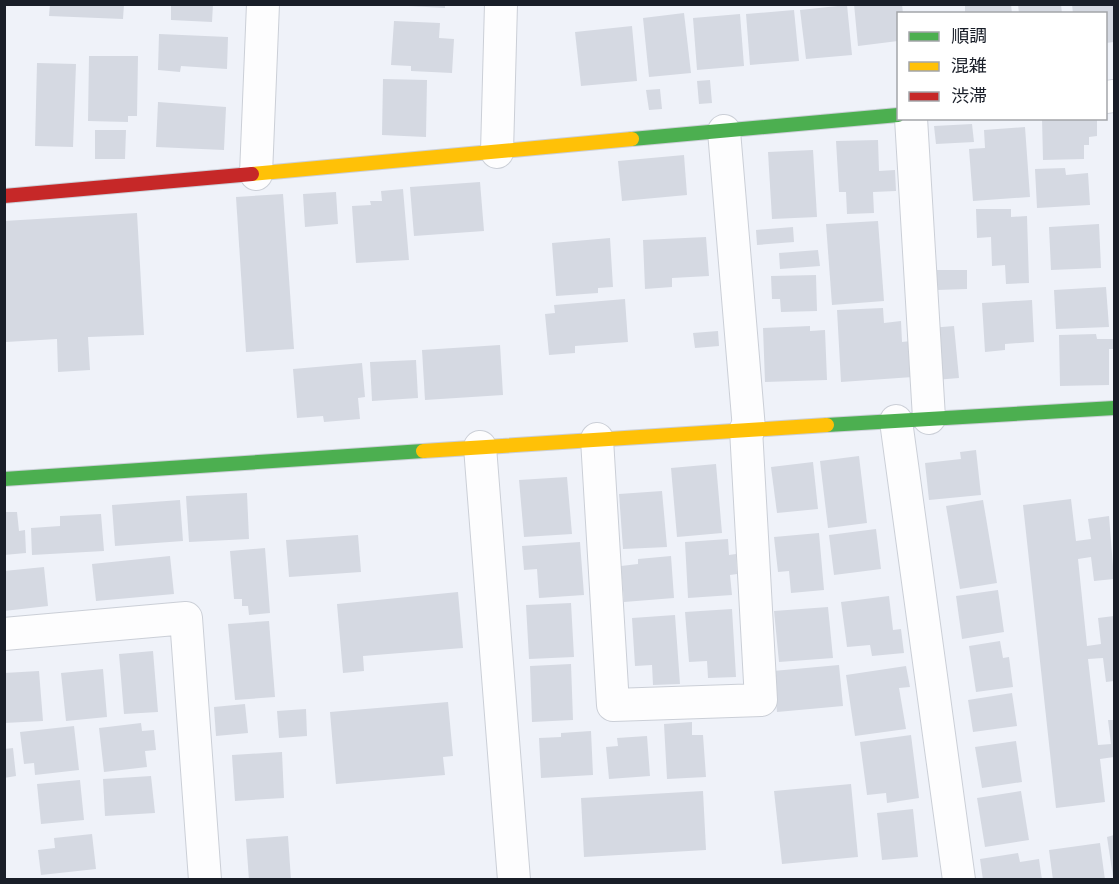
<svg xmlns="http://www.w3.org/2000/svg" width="1119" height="884" font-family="Roboto,'Noto Sans JP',sans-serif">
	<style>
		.building { fill: #d5d9e2 }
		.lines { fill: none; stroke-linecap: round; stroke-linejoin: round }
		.street-casing { stroke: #cbcfd7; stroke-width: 34 }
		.fast-casing { stroke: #cbcfd7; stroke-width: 16 }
		.slow-casing { stroke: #cbcfd7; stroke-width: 16 }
		.jam-casing { stroke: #cbcfd7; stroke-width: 16 }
		.street { stroke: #fdfdfe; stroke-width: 32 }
		.fast { stroke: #4caf50; stroke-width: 14 }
		.slow { stroke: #ffc107; stroke-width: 14 }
		.jam { stroke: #c62828; stroke-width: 14 }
	</style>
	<rect width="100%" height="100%" fill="#eff2f9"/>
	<g class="building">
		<path d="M50 4H124L123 19 49 16Z"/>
		<path d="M171 4H213L212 22 171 20Z"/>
		<path d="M408 4H445V8L408 6Z"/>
		<path d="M854 4H902L903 14H898V41L858 46Z"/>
		<path d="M965 4H1011L1012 14H965Z"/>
		<path d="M1018 4H1061L1062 14H1019Z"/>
		<path d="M1072 4H1114V42L1106 43V14H1073Z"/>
		<path d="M847 5 852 55 806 59 800 10Z"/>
		<path d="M794 10 799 61 750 65 746 14Z"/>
		<path d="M684 13 691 73 649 77 643 18Z"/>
		<path d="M740 14 744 66 697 70 693 18Z"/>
		<path d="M394 21 440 23 439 38 454 39 452 73 411 71V66L391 65Z"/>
		<path d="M632 26 637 81 581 86 575 32Z"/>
		<path d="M159 34 228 37 227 69 181 66 180 72 158 70Z"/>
		<path d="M89 56H138L137 116H128V122L88 121Z"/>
		<path d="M37 63 76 64 73 147 35 146Z"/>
		<path d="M383 79 427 80 426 137 382 135Z"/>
		<path d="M710 80 712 103 699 104 697 81Z"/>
		<path d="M660 89 662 109 649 110 646 90Z"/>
		<path d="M158 102 226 107 224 150 156 147Z"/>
		<path d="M1042 118H1097V136L1089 137V145H1084V159L1043 160Z"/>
		<path d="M972 124 974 142 936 144 934 126Z"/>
		<path d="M1025 127 1030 197 973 201 969 149 985 148 984 130Z"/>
		<path d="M95 130H126L125 159H95Z"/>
		<path d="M878 140 879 171 895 170 896 191 873 192 874 213 847 214 846 192H839L836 141Z"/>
		<path d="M813 150 817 217 772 219 768 152Z"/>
		<path d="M684 155 687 195 622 201 618 161Z"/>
		<path d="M1065 168 1066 175 1088 173 1090 205 1037 208 1035 169Z"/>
		<path d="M480 182 484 231 414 236 410 187Z"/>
		<path d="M403 189 409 260 356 263 352 206 371 205 370 201H382L381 191Z"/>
		<path d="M336 192 338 224 305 227 303 194Z"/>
		<path d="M283 194 294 349 246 352 236 197Z"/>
		<path d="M976 209H1011V217L1027 216 1029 283 1006 284 1005 265 992 266 991 237 977 238Z"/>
		<path d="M137 213 144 335 88 337 90 370 58 372 57 339 6 342 4 221Z"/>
		<path d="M878 221 884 301 832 305 826 224Z"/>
		<path d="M1099 224 1101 268 1051 270 1049 227Z"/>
		<path d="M793 227 794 242 757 245 756 230Z"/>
		<path d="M706 237 709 276 672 278V287L645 289 643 240Z"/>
		<path d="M610 238 613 287 598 288V293L556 296 552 243Z"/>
		<path d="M818 250 820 266 780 269 779 253Z"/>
		<path d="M936 270H967V289L937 290Z"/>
		<path d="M816 275 817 311 781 312 780 299H772L771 276Z"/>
		<path d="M1106 287 1109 327 1056 329 1054 290Z"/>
		<path d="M625 299 628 342 575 346V353L549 355 545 314 555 313 554 305Z"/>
		<path d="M1032 300 1034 342 1005 344V350L985 352 982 303Z"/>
		<path d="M883 308 884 323 901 321 902 342 911 341 913 377 841 382 837 310Z"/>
		<path d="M810 326V331L825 330 827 380 765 382 763 328Z"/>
		<path d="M954 326 959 378 935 380 930 328Z"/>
		<path d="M718 331 719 346 695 348 693 333Z"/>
		<path d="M1096 334 1097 339H1114V349H1109V385L1060 386 1059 335Z"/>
		<path d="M500 345 503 395 425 400 422 350Z"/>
		<path d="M416 360 418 398 372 401 370 362Z"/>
		<path d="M362 363 365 397 358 398 360 419 324 422 323 416 297 418 293 369Z"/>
		<path d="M976 450 981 495 929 500 925 463 961 459 960 452Z"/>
		<path d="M859 456 867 523 828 528 820 461Z"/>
		<path d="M813 462 818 509 777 513 771 467Z"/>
		<path d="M716 464 722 533 677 537 671 468Z"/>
		<path d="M567 477 572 534 524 537 519 480Z"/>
		<path d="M662 491 667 547 623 549 619 494Z"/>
		<path d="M247 493 249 539 189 542 186 496Z"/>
		<path d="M1071 499 1076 541 1091 539 1088 519 1109 516 1114 579 1094 581 1091 557 1078 559 1087 646 1101 644 1098 618 1114 616V681L1106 682 1103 658 1088 659 1098 745 1111 744 1108 720H1114V757L1100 759 1105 802 1056 808 1023 505Z"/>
		<path d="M180 500 183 541 115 546 112 505Z"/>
		<path d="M983 500 997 583 960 589 946 506Z"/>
		<path d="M4 512H17L19 531 25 530 26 553 4 555Z"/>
		<path d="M101 514 104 551 32 555 31 528 60 526V516Z"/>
		<path d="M876 529 881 569 834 575 829 535Z"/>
		<path d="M819 533 824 590 791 593 789 571 778 572 774 537Z"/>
		<path d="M358 535 361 572 289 577 286 540Z"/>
		<path d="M728 539 729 555 736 554 737 574 730 575 732 595 688 598 685 542Z"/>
		<path d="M580 542 584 595 539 598 537 569 524 570 522 546Z"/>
		<path d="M265 548 270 613 249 615 248 606H242V599H234L230 551Z"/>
		<path d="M170 556 174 594 96 601 92 564Z"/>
		<path d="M671 556 674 598 624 602 621 566 638 564V559Z"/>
		<path d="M44 567 48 606 4 611V571Z"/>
		<path d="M998 590 1004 632 962 639 956 596Z"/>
		<path d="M458 592 463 648 363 656 364 671 343 673 337 604Z"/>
		<path d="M889 596 893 630 901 629 904 653 872 656 870 645 847 647 841 602Z"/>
		<path d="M571 603 574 657 529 659 526 605Z"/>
		<path d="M828 607 833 658 779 662 774 611Z"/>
		<path d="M732 609 736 677 708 678 707 661 689 662 685 612Z"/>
		<path d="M675 615 680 684 653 685 652 665 635 666 632 618Z"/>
		<path d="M269 621 275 697 235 700 228 624Z"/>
		<path d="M1000 641 1003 658 1009 657 1013 687 976 692 969 646Z"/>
		<path d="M153 651 158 712 124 714 119 654Z"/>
		<path d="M571 664 573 720 532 722 530 666Z"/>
		<path d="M839 665 843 706 777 712 773 671Z"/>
		<path d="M906 666 910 687 899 688 906 729 855 736 846 675Z"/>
		<path d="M103 669 107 717 66 721 61 673Z"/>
		<path d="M39 671 43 721 4 723V673Z"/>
		<path d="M1012 693 1017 726 973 732 968 700Z"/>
		<path d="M448 702 453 756 443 757 445 775 336 784 330 712Z"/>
		<path d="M245 704 248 733 216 736 214 707Z"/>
		<path d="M306 709 307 736 279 738 277 711Z"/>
		<path d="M692 722V735H703L706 777 667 779 664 724Z"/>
		<path d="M141 723 142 731 154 730 156 750 145 751 147 767 104 772 99 728Z"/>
		<path d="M74 726 79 770 35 775 34 763 24 764 20 732Z"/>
		<path d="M591 731 593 775 541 778 539 738 561 737V733Z"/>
		<path d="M911 735 919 798 887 803 886 793 867 795 860 742Z"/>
		<path d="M647 736 650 776 609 779 606 747 618 746 617 738Z"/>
		<path d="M1016 741 1022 782 982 788 975 747Z"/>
		<path d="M13 748 16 776 4 778V749Z"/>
		<path d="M282 752 284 798 235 801 232 755Z"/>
		<path d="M151 776 155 813 105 816 103 779Z"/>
		<path d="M80 780 84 820 41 824 37 784Z"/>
		<path d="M851 784 858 857 782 864 774 791Z"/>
		<path d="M703 791 706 850 584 857 581 798Z"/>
		<path d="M1021 791 1029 840 985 847 977 798Z"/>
		<path d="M913 809 918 857 882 860 877 813Z"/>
		<path d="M92 834 96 869 41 875 38 850 55 848 54 838Z"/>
		<path d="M1114 835V877H1113L1107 837Z"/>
		<path d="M288 836 291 880H249L246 839Z"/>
		<path d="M1100 843 1105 880H1053L1049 850Z"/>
		<path d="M1018 853 1020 862 1039 859 1042 880H983L980 859Z"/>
	</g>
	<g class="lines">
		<defs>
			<g id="street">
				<path d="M1106 97 1114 96"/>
				<path d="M911 118 929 418"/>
				<path d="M724 131 749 429"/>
				<path d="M497 152 501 4"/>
				<path d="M256 174 263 4"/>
				<path d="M896 421 959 880"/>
				<path d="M597 439 613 705 761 700 746 429"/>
				<path d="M480 447 514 880"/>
				<path d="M4 634 186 618 205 880"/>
			</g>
			<g id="fast">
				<path d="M632 139 898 115"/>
				<path d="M827 425 1114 408"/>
				<path d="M4 479 423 451"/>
			</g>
			<g id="slow">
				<path d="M252 174 632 139"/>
				<path d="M423 451 827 425"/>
			</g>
			<path id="jam" d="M4 196 252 174"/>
		</defs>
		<use href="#street" class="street-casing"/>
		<use href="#fast" class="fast-casing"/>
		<use href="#slow" class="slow-casing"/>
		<use href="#jam" class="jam-casing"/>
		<use href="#street" class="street"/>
		<use href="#fast" class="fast"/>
		<use href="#slow" class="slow"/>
		<use href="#jam" class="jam"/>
	</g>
	<rect width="1119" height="884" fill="none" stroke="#191e28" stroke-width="12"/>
	<rect x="897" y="12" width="210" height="108" fill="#ffffff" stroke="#a3a5a9" stroke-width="1.5"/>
	<rect x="909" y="32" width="30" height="9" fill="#4caf50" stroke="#a3a5a9" stroke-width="1.5"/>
	<text x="951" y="42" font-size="18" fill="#191e28">順調</text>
	<rect x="909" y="62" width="30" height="9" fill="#ffc107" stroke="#a3a5a9" stroke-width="1.5"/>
	<text x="951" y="72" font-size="18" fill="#191e28">混雑</text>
	<rect x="909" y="92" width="30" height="9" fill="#c62828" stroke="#a3a5a9" stroke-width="1.5"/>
	<text x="951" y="102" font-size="18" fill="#191e28">渋滞</text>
</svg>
